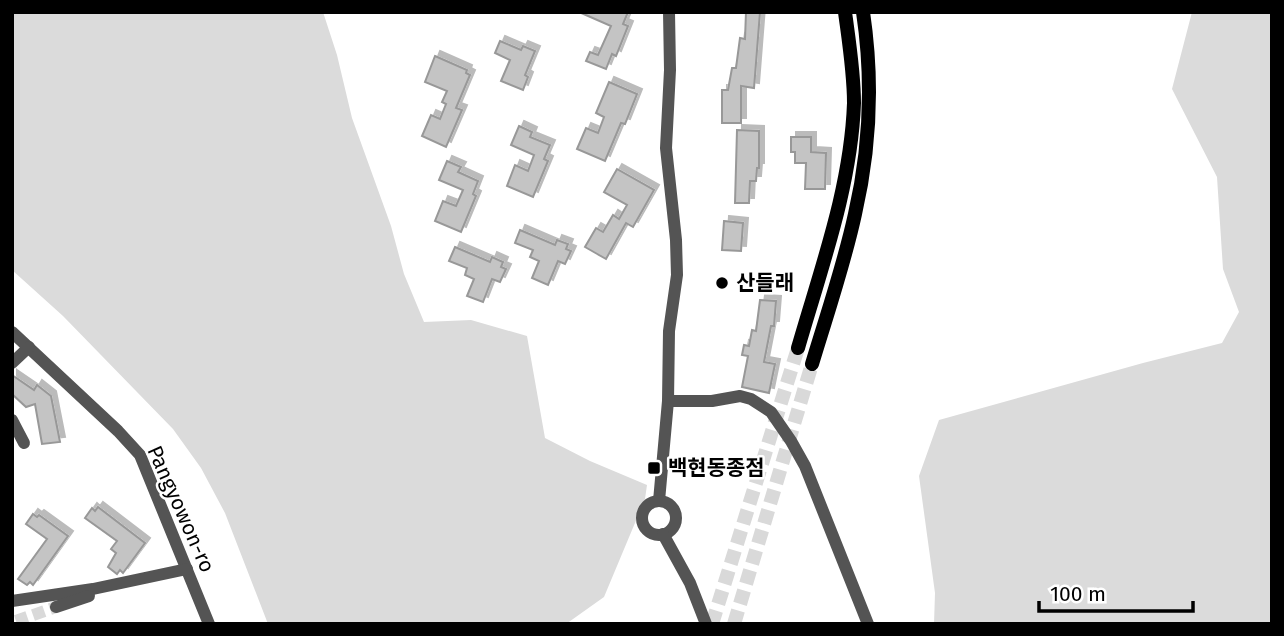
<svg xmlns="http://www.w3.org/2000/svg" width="1284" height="636" font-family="'Fira Sans','Noto Sans KR',sans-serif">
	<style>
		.green { fill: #dbdbdb }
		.building { fill: #c4c4c4; stroke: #989898; stroke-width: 2; filter: url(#shadow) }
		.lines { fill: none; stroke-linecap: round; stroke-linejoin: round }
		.minor-tunnel { stroke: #d9d9d9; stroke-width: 12; stroke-dasharray: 12 6; stroke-linecap: butt }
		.major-tunnel { stroke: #d9d9d9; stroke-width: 14; stroke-dasharray: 14 7; stroke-linecap: butt }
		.minor { stroke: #545454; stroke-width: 12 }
		.major { stroke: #000; stroke-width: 14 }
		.poi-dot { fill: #000; stroke: #fff; stroke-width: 2.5 }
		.labels { text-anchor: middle; stroke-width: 5; stroke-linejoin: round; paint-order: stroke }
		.poi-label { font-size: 21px; font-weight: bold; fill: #000; stroke: #fff; text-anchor: start }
		.street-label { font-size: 21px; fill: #000; stroke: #fff }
	</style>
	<defs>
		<filter id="shadow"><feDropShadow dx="5" dy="-5" stdDeviation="0" flood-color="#0004"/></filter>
	</defs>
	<rect width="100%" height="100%" fill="#fff"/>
	<g class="green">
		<path d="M12 12H323L337 55 352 118 391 226 404 274 424 322 471 320 527 336 545 438 590 461 647 485 645 499 604 597 566 624H268L225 513 201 468 173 429 63 316 12 270Z"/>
		<path d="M1192 12H1272V624H934L935 593 919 476 939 420 1143 363 1222 343 1239 312 1223 269 1217 177 1172 89Z"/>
	</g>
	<g class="building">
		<path d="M579 12H628L623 24 628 26 616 56 612 54 606 69 586 61 590 52 598 55 611 26Z"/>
		<path d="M746 12H760L754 88 741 86V123H722V90H728L732 68H736L740 38 745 39Z"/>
		<path d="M500 41 521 50 523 46 535 51 525 75 528 77 523 90 501 81 510 60 495 53Z"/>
		<path d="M435 56 467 70 466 73 470 75 456 108 462 110 446 147 422 136 431 115 440 119 446 104 442 102 447 91 425 82Z"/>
		<path d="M609 82 637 94 625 124 621 123 605 161 577 149 586 128 598 133 604 117 596 113Z"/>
		<path d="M519 126 532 132 530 137 550 145 544 159 548 161 533 197 507 186 515 165 528 171 534 155 511 145Z"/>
		<path d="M737 130 759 131V168H757L756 181H750L749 203H735Z"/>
		<path d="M791 137H811V152L826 153 825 189H805L806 163H795V152H791Z"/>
		<path d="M447 161 461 167 458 172 478 181 473 194 476 196 461 232 435 221 443 201 456 206 463 190 439 180Z"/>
		<path d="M617 169 654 190 633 227 626 223 606 259 585 247 596 228 603 232 613 215 619 219 627 205 604 192Z"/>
		<path d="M724 221 743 223 741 251 722 250Z"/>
		<path d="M520 230 555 245 557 240 568 244 566 249 571 251 565 264 558 261 548 285 532 278 539 261 530 257 533 250 515 243Z"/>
		<path d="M455 247 490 262 492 257 503 262 501 267 506 269 500 282 492 279 483 302 467 296 474 279 465 275 467 268 449 261Z"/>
		<path d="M760 300 776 301 774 326H771L764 362 775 364 769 393 742 387 748 356 742 355 744 345 749 346 752 330 756 331Z"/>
		<path d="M12 375 34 390 37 385 51 396 60 442 42 444 35 404 26 407 12 394Z"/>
		<path d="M98 507 145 543 123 573 120 570 117 574 108 567 116 553 111 549 117 541 85 518 92 508 95 511Z"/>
		<path d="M33 514 37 517 39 515 68 536 33 585 30 582 27 585 18 579 47 539 26 524Z"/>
	</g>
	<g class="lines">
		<path class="minor-tunnel" d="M16 621 56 607"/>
		<g class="major-tunnel">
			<path d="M712 624 798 348"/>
			<path d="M734 624 812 364"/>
		</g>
		<g class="minor">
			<path d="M12 332 118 431 140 455 209 624"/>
			<path d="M12 363 29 347"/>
			<path d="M668 401H712L740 396 751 399 771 412 791 441 805 466 868 624"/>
			<path d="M12 420 24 443"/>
			<path d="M659 501 668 401 669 331 677 275 676 240 666 148 670 70 669 12"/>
			<circle cx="659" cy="518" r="17"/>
			<path d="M663 534 690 583 706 624"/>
			<path d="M12 601 93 589 187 569"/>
			<path d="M56 607 89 596"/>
		</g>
		<g class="major">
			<path d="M798 348C821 268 851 187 854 103 854 73 849 42 845 12"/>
			<path d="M812 364C827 314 844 265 855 214 870 149 873 79 863 12"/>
		</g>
	</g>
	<g class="poi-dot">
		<circle cx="722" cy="283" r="7"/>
		<rect x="647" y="461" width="14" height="14" rx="3.5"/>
	</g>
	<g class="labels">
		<g class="poi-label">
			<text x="736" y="290">산들래</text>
			<text x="668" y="475">백현동종점</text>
		</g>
		<g class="street-label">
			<text transform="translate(181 509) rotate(66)" y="7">Pangyowon-ro</text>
		</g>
	</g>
	<rect width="1284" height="636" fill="none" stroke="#000000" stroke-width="28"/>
	<path d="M1039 601v10h154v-10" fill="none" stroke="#000000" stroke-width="3.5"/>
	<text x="1050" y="601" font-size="21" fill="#000000" stroke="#ffffff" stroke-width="5" paint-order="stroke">100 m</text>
</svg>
